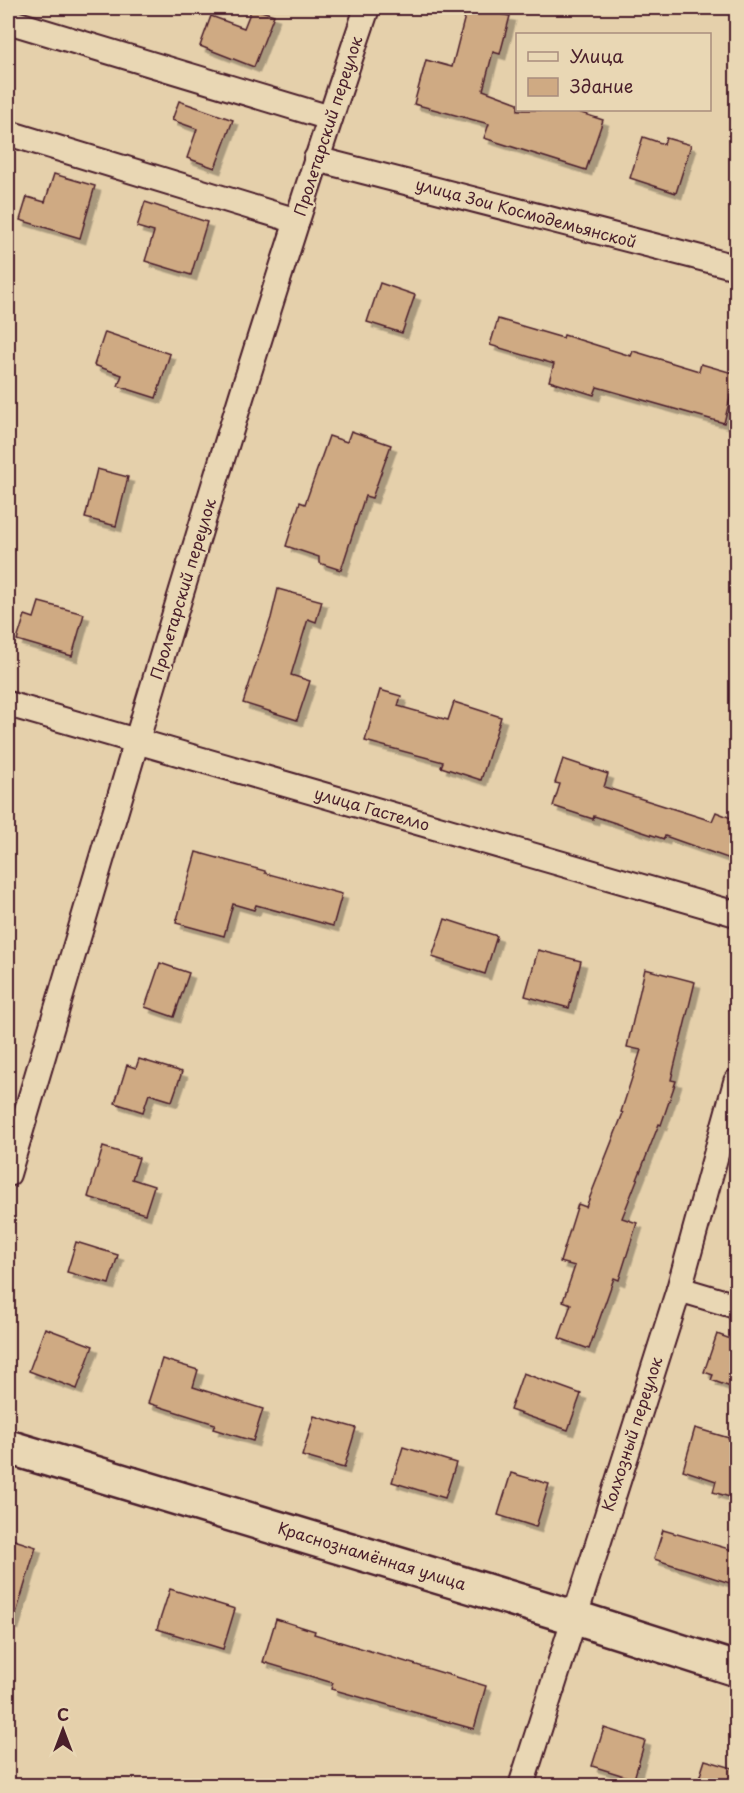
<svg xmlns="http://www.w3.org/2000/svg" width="744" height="1793" font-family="'Playpen Sans',sans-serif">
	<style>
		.building { fill: #cfaa83; stroke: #4a1f2b; stroke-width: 1.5; filter: url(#shadow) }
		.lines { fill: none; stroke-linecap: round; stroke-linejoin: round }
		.minor-casing { stroke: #4a1f2b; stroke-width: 28 }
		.secondary-casing { stroke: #4a1f2b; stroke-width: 38 }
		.minor { stroke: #e9d7b4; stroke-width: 24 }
		.secondary { stroke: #e9d7b4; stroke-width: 33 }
		.labels { text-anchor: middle; stroke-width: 4.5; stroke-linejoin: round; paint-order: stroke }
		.street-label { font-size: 16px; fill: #4a1f2b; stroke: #e9d7b4 }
	</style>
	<defs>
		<filter id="shadow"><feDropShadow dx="5.5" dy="5.5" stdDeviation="0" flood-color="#0004"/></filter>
	</defs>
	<rect width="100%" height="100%" fill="#e5d0ab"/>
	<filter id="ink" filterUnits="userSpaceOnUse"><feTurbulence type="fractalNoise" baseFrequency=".0167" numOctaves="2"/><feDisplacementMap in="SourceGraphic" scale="12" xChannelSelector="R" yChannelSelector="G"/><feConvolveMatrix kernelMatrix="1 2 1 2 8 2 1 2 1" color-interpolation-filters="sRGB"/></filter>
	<g filter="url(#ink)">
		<g class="building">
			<path d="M252 8 274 15 254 67 200 46 211 16 244 28Z"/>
			<path d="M467 8 510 16 500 54 493 52 483 90 518 103V110H572L603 120 586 170 484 138 489 124 414 104 426 60 452 67Z"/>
			<path d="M179 101 233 120 215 168 187 158 197 129 172 120Z"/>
			<path d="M643 137 664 144 666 138 691 145 676 193 630 178Z"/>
			<path d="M54 174 95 186 80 238 20 220 27 197 45 202Z"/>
			<path d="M145 202 207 222 191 275 145 261 154 232 137 227Z"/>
			<path d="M380 283 415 295 402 333 367 322Z"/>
			<path d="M498 319 563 338 564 335 631 356 633 351 699 371 701 364 736 374 724 423 597 387 594 395 549 381 554 364 490 345Z"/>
			<path d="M105 332 170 354 156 398 118 386 122 375 94 365Z"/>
			<path d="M351 431 391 445 372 498 365 496 341 570 319 563V557L286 546 300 502 305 504 329 436 347 442Z"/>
			<path d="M97 469 128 477 116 526 85 518Z"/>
			<path d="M278 589 322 601 316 622 308 619 291 675 310 681 297 720 243 703 271 618Z"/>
			<path d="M39 602 84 614 72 656 17 640 25 615 34 618Z"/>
			<path d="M380 690 401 696 398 706 448 720 454 702 501 717 481 780 441 767 443 762 365 741Z"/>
			<path d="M563 759 608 774 604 787 712 821 716 812 736 820V861L665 836 664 839 594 816 593 819 553 806 560 784 555 783Z"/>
			<path d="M196 852 265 871V873L342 894 333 926 256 905 254 910 233 904 224 936 176 923Z"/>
			<path d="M445 919 497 936 485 974 432 957Z"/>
			<path d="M538 950 581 961 569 1008 525 996Z"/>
			<path d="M160 963 189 973 174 1017 145 1007Z"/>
			<path d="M645 969 695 982 671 1080 676 1081 661 1125 659 1124 622 1218 637 1223 619 1280 614 1278 589 1349 559 1338 571 1304 563 1301 575 1266 560 1262 578 1204 586 1207 623 1113 621 1112 641 1050 627 1047Z"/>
			<path d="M139 1059 182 1072 172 1101 149 1094 143 1112 115 1103 127 1065 136 1068Z"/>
			<path d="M103 1147 139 1158 132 1179 154 1186 145 1214 88 1197Z"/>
			<path d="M76 1242 118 1255 109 1284 67 1272Z"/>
			<path d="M45 1328 93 1346 77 1389 29 1371Z"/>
			<path d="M717 1334 736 1341V1389L711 1380 713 1375 704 1372Z"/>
			<path d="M162 1359 198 1370 193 1387 263 1409 253 1441 213 1429 215 1424 148 1403Z"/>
			<path d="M523 1373 581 1394 568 1430 510 1410Z"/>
			<path d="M314 1416 356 1428 344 1468 302 1456Z"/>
			<path d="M695 1428 729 1438 731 1432 736 1433V1487L733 1498 713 1492 716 1481 683 1470Z"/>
			<path d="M403 1447 456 1463 445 1498 392 1482Z"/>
			<path d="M511 1473 549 1484 536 1527 498 1515Z"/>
			<path d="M663 1530 736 1551V1585L654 1559Z"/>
			<path d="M8 1538 36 1547 13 1624 8 1623Z"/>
			<path d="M170 1589 235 1609 223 1649 157 1629Z"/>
			<path d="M276 1619 315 1631 314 1634 486 1686 474 1729 331 1689 333 1683 263 1662Z"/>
			<path d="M604 1728 645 1741 634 1779 592 1766Z"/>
			<path d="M705 1760 736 1769V1785H697Z"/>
		</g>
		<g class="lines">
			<defs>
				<g id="minor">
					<path d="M8 21 330 118"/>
					<path d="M8 133 297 221"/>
					<path d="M316 159 736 267"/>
					<path d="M8 704 736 914"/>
					<path d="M8 1174C124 784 237 393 367 8"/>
					<path d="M679 1289 736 1306"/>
					<path d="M521 1786 679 1289 736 1082"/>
				</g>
				<path id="secondary" d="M8 1447 573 1617 736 1669"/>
			</defs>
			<use href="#minor" class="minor-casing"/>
			<use href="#secondary" class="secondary-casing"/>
			<use href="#minor" class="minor"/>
			<use href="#secondary" class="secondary"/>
		</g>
	</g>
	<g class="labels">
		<g class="street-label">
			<text transform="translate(328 126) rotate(-72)" y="6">Пролетарский переулок</text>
			<text transform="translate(526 213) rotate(15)" y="6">улица Зои Космодемьянской</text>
			<text transform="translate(183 589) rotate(-73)" y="6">Пролетарский переулок</text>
			<text transform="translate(372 809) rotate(16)" y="6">улица Гастелло</text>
			<text transform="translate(632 1434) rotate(-72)" y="6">Колхозный переулок</text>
			<text transform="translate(372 1556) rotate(17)" y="6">Краснознамённая улица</text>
		</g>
	</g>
	<rect width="744" height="1793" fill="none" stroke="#e9d7b4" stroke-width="30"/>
	<rect x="15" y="15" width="714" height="1763" fill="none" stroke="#4a1f2b" stroke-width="2" filter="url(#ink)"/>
	<rect x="516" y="33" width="195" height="78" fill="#e9d7b4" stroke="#a98d7d" stroke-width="1.5"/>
	<rect x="528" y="52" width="30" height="9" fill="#e9d7b4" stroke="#a98d7d" stroke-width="1.5"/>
	<text x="570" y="63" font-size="18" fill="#4a1f2b">Улица</text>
	<rect x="528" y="78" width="30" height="18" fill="#cfaa83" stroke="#a98d7d" stroke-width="1.5"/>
	<text x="570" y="93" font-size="18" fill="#4a1f2b">Здание</text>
	<g transform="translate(63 1730)" stroke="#e9d7b4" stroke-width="4.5" paint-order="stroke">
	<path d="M0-4.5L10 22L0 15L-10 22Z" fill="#4a1f2b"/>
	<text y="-9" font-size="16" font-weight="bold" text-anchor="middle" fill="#4a1f2b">С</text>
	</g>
</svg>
